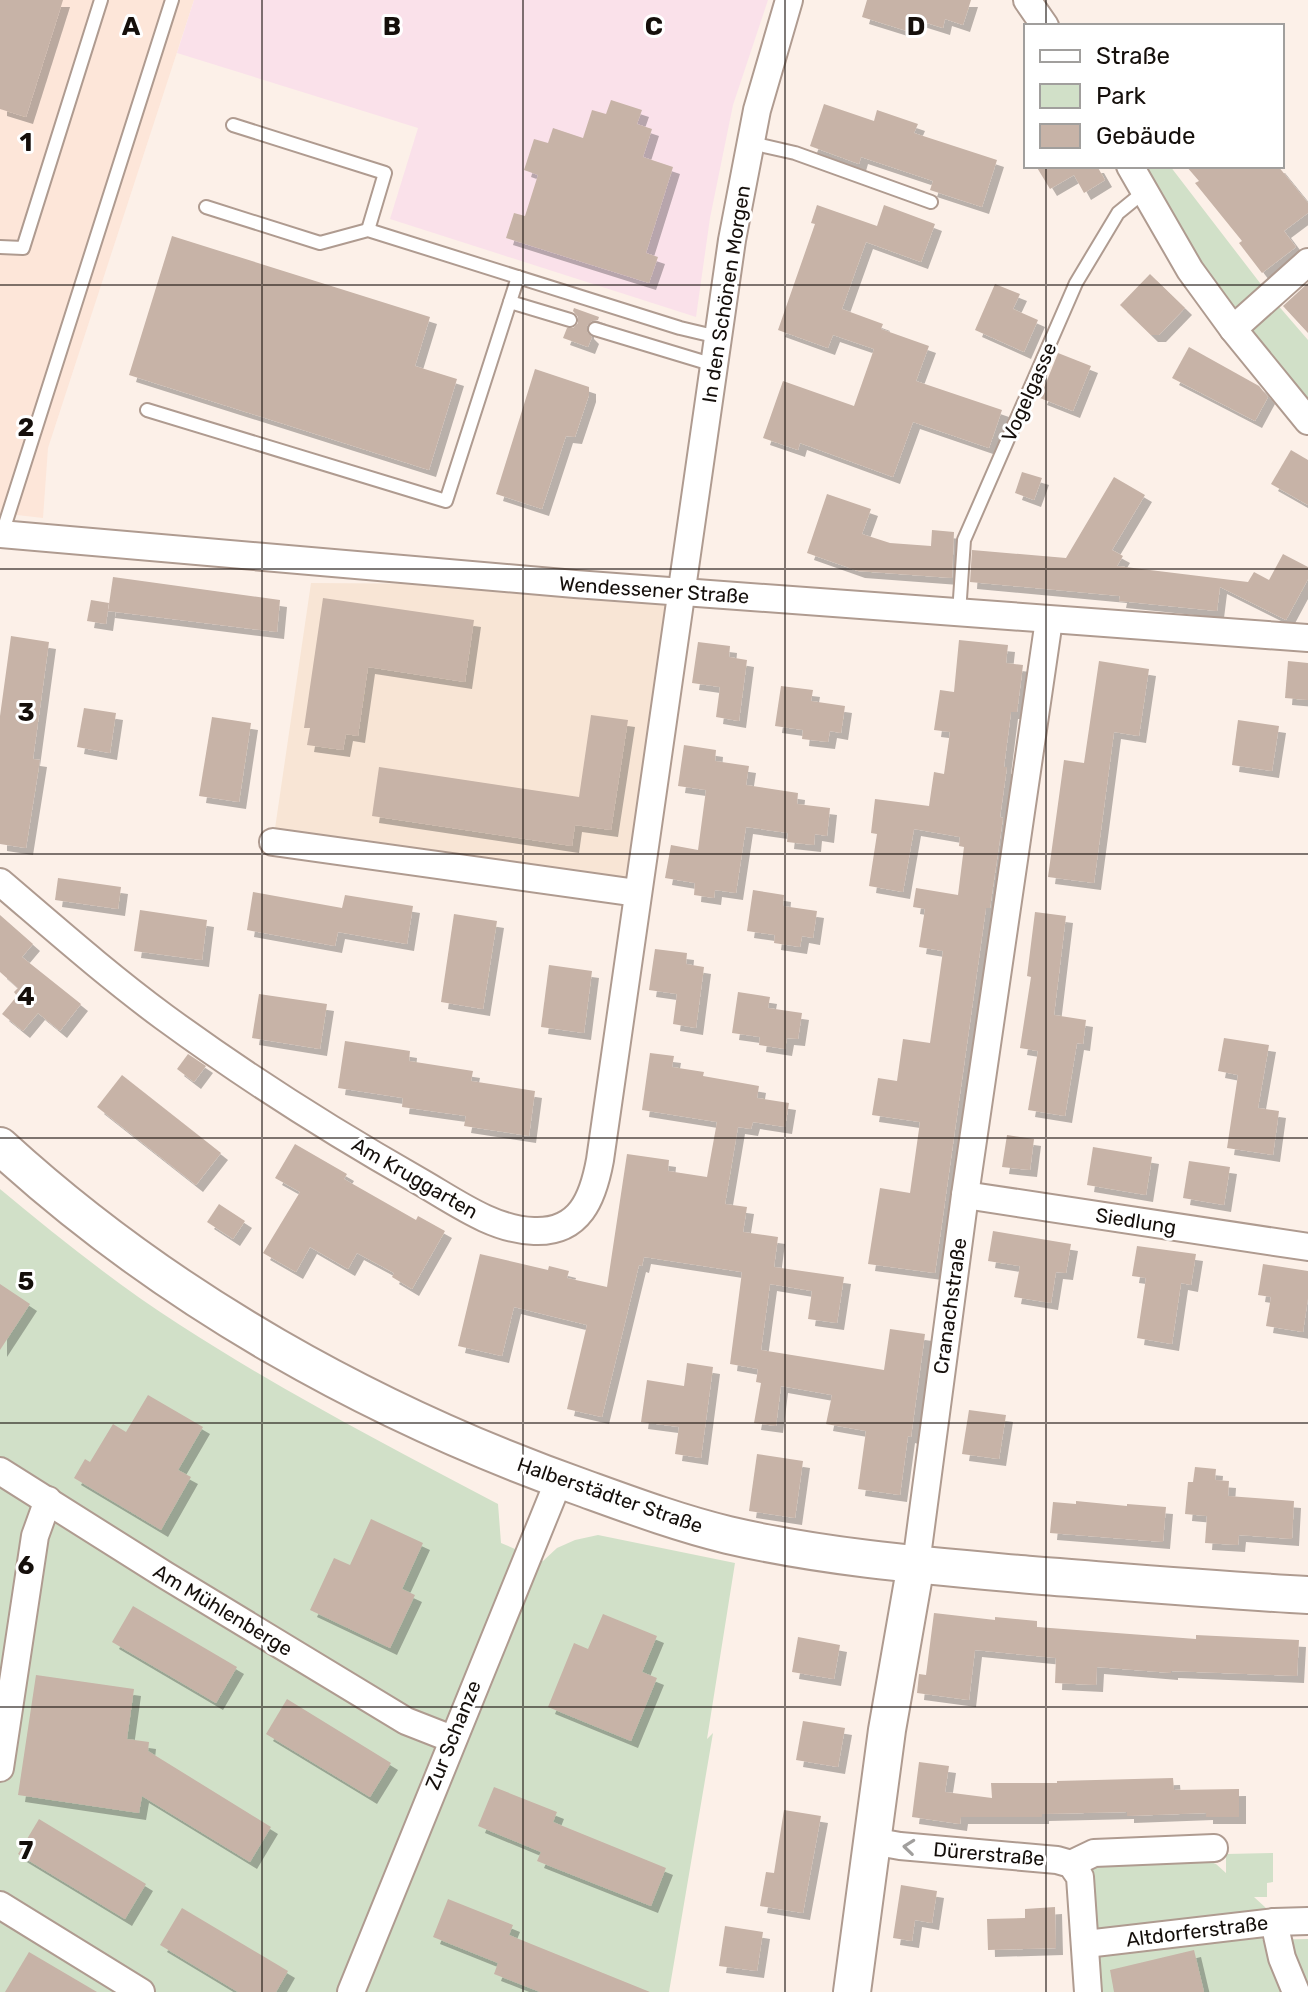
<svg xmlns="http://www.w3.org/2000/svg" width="1308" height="1992" font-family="Rubik,sans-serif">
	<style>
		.commercial { fill: #f8e5d5 }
		.built { fill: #fde6d9 }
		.education { fill: #fae1ea }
		.green { fill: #d1e0c8 }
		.building { fill: #c7b3a7; filter: url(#shadow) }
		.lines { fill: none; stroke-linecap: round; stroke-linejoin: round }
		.lane-casing { stroke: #af9b90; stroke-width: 16 }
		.street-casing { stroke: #af9b90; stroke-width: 30 }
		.secondary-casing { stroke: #af9b90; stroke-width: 40 }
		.lane { stroke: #fff; stroke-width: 12 }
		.street { stroke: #fff; stroke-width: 26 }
		.secondary { stroke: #fff; stroke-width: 36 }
		.oneway { stroke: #a19f9d }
		.grid { fill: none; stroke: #150f0b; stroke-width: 2; stroke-opacity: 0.55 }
		.labels { text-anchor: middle; stroke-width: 6; stroke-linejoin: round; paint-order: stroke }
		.street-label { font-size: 20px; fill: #150f0b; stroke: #fff }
		.grid-label { font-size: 26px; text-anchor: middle; font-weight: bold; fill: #150f0b; stroke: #fff; stroke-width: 6; stroke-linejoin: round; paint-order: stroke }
	</style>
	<defs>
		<filter id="shadow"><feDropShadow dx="7" dy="7" stdDeviation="0" flood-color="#0004"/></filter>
	</defs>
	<rect width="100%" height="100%" fill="#fcf0e8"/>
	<path class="commercial" d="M311 583 639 585 683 592 637 893 273 842Z"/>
	<path class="built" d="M0 0H194L48 448 43 518 0 513Z"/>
	<path class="education" d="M194 0H768L733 105 710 218 696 317 390 219 418 128 177 53Z"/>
	<g class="green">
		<path d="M1130 166H1170L1270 296 1308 340V421Z"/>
		<path d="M0 1189C58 1237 116 1284 180 1325 282 1391 390 1447 498 1504L501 1543 543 1561 557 1548 575 1540 598 1535 735 1563 707 1739 713 1733 669 1992H0Z"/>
		<path d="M1273 1853V1882L1267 1883V1897H1254L1266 1908 1262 1940 1308 1939V1992H1077L1072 1877 1109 1859 1193 1855 1216 1864 1226 1873V1854Z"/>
	</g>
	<g class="building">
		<path d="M0 0H63L26 117 0 109Z"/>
		<path d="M867 0H971L963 25 945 19 943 28 911 18 907 31 862 17Z"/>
		<path d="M611 100 642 110 637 124 652 129 643 157 673 167 646 253 658 257 649 283 506 238 514 213 525 216 538 175 524 170 534 139 548 143 553 128 583 138 592 110 606 114Z"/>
		<path d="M824 104 874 121 877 110 918 124 914 133 997 160 982 207 930 190 933 181 861 157 859 164 810 146Z"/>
		<path d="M1036 166H1097L1105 180 1084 193 1074 175 1050 189Z"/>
		<path d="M1186 166H1278L1308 203V213L1284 231 1296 247 1262 273 1239 243 1242 241 1195 183 1199 181Z"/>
		<path d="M817 205 877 226 884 205 935 224 921 262 866 242 842 309 883 324 881 329 929 346 916 381 1002 410 989 448 913 422 893 477 800 443 798 450 763 438 783 381 854 406 874 349 833 335 828 348 778 330 815 224 811 223Z"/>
		<path d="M172 236 430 317 415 366 457 379 429 470 129 375Z"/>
		<path d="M1150 274 1185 308 1159 335H1151L1120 305Z"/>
		<path d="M1308 283V333L1283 306Z"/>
		<path d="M995 284 1020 294 1013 309 1038 320 1024 352 975 330Z"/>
		<path d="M574 308 599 317 598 320 592 321 587 326V332L592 337 588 347 563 338 567 328H573L578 323V317L573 311Z"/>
		<path d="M1189 347 1259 386 1268 397 1255 421 1172 378Z"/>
		<path d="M1058 353 1091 366 1073 411 1040 398Z"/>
		<path d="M535 369 589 387V395L575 437 566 436 542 509 496 494Z"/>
		<path d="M1291 450 1308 460V505L1271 484Z"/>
		<path d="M1022 472 1042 478 1034 500 1015 493Z"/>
		<path d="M1114 477 1145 495 1112 550 1123 556 1117 566 1248 582 1254 572 1269 580 1283 554 1308 567V579L1286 620 1220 587 1217 611 1119 601 1120 596 970 582 972 550 1066 558Z"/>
		<path d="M827 494 871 509 862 534 890 543 931 546 932 530 954 532 952 578 858 571 807 553Z"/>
		<path d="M113 577 280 600 277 632 108 611Z"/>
		<path d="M323 598 474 620 465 682 368 667 358 736 346 734 343 750 307 745 310 728H304Z"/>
		<path d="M91 600 109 603 106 624 87 621Z"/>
		<path d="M11 636 49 642 33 759 40 760 26 848 0 844V716Z"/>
		<path d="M959 640 1008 645 1006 663 1023 665 1017 712H1011L1004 767H1007L1000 817 1003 818 990 908H986L935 1273 868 1264 880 1188 910 1193 920 1122 872 1115 878 1078 897 1081 903 1039 930 1043 943 951 919 947 925 909 913 907 916 888 958 895 964 847 959 846 960 837 914 829 903 892 869 886 877 834 871 833 875 799 929 806 934 772 944 774 950 732 934 730 940 690 954 692Z"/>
		<path d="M698 642 730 646 729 657 747 660 739 721 716 717 720 687 692 683Z"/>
		<path d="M1099 661 1149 669 1139 736 1114 732 1094 883 1048 877 1064 760 1084 763Z"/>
		<path d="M1288 661 1308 663V700L1285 698Z"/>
		<path d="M781 686 813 690 811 701 845 706 841 733 830 731 828 742 802 739 803 730 775 726Z"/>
		<path d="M84 708 116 713 110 753 77 747Z"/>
		<path d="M591 715 628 720 611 830 575 825 572 846 372 816 379 767 579 797Z"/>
		<path d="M212 717 251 723 239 802 199 796Z"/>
		<path d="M1238 720 1279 726 1272 771 1232 765Z"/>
		<path d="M684 745 716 750 715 761 749 766 746 785 798 793 797 804 830 808 827 836 815 834 814 845 787 842 788 833 746 827 736 893 715 890 714 898 694 895 695 883 665 878 671 845 698 850 706 790 678 786Z"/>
		<path d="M58 878 121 887 118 909 55 900Z"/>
		<path d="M753 890 784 895 783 906 817 911 813 938 802 936 800 947 774 943 775 935 747 931Z"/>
		<path d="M253 892 342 908 345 895 413 906 407 944 338 932 335 946 247 930Z"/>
		<path d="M140 910 207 920 202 960 134 951Z"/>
		<path d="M1035 912 1066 916 1054 1015 1086 1020 1083 1044 1077 1043 1065 1116 1028 1110 1038 1051 1020 1048 1031 977 1027 976Z"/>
		<path d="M454 914 497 921 483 1009 441 1002Z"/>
		<path d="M0 915 33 944 22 957 81 1004 60 1031 38 1013 23 1031 2 1014 17 996 14 992 18 988 0 972Z"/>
		<path d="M655 949 687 953 686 964 704 967 696 1028 673 1024 677 994 649 990Z"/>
		<path d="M549 965 592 971 584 1033 541 1027Z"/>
		<path d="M738 992 770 997 768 1008 802 1013 798 1039 787 1038 785 1049 759 1045 760 1037 732 1033Z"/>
		<path d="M259 994 327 1004 320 1049 252 1038Z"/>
		<path d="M1224 1038 1269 1045 1258 1108 1279 1111 1273 1155 1227 1148 1238 1075 1218 1071Z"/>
		<path d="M345 1041 410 1051 409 1061 473 1071 471 1081 535 1091 529 1136 464 1126 466 1116 402 1107 403 1098 338 1088Z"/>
		<path d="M650 1053 674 1056 672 1067 704 1072 703 1076 759 1086 757 1098 789 1103 785 1127 753 1122 751 1129 738 1127 725 1204 747 1207 743 1232 778 1237 774 1267 844 1277 837 1323 808 1319 812 1291 770 1284 761 1350 884 1370 890 1329 925 1334 911 1437 908 1436 900 1495 858 1489 866 1431 826 1424 832 1395 781 1386 776 1426 754 1423 761 1383 756 1382 758 1369 730 1364 742 1272 644 1257 642 1266 639 1265 602 1417 567 1409 587 1325 514 1307 502 1356 458 1346 480 1254 548 1270 549 1266 569 1271 567 1278 607 1287 627 1154 669 1160 668 1171 707 1177 717 1122 642 1110Z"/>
		<path d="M188 1054 206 1066 194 1082 177 1069Z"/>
		<path d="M122 1075 221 1153 196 1185 97 1107Z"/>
		<path d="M1007 1135 1034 1139 1030 1170 1002 1167Z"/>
		<path d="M295 1144 347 1174 344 1179 416 1220 418 1216 445 1231 412 1289 392 1277 394 1273 357 1253 348 1269 310 1247 296 1272 263 1253 300 1192 275 1178Z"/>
		<path d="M1093 1147 1152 1157 1146 1195 1087 1185Z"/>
		<path d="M1189 1161 1230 1167 1224 1205 1183 1198Z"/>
		<path d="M219 1204 245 1221 233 1239 207 1222Z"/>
		<path d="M993 1231 1071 1244 1066 1273 1056 1272 1051 1303 1014 1297 1020 1266 988 1261Z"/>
		<path d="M1137 1246 1196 1254 1191 1285 1181 1283 1172 1344 1137 1338 1146 1278 1132 1276Z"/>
		<path d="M1263 1264 1308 1271V1298L1303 1332 1266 1326 1271 1297 1258 1295Z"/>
		<path d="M0 1284 30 1304 0 1350Z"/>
		<path d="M687 1363 713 1367 701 1458 675 1454 679 1427 641 1422 647 1380 684 1386Z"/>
		<path d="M148 1395 203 1427 178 1470 191 1477 161 1530 74 1478 85 1459 90 1462 113 1424 126 1432Z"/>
		<path d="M969 1410 1006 1415 999 1459 962 1454Z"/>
		<path d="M757 1454 803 1461 795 1518 749 1511Z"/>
		<path d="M1195 1467 1216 1469 1215 1480 1229 1481 1228 1496 1294 1501 1292 1539 1239 1535 1238 1545 1205 1543 1207 1516 1185 1514 1188 1482H1193Z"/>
		<path d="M1076 1501 1127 1506V1504L1166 1507 1163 1542 1050 1533 1053 1502 1076 1504Z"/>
		<path d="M371 1519 423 1543 402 1589 415 1595 390 1648 310 1610 334 1558 350 1565Z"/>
		<path d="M133 1606 237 1667 216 1703 112 1642Z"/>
		<path d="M934 1613 995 1620V1617L1037 1621V1627L1196 1639V1635L1299 1640 1297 1676 1171 1671V1673L1097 1667 1096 1685 1055 1683 1056 1658 975 1650 969 1700 917 1693 919 1674 926 1675Z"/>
		<path d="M603 1614 657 1636 642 1672 657 1678 631 1741 548 1707 574 1643 588 1649Z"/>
		<path d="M798 1637 840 1645 834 1679 792 1672Z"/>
		<path d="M36 1675 134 1689 127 1739 149 1742 148 1751 271 1827 250 1862 142 1796 139 1813 18 1795Z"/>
		<path d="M287 1699 391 1763 370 1797 266 1734Z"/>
		<path d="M803 1721 845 1728 838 1767 796 1760Z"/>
		<path d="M919 1762 949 1766 945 1792 992 1798 991 1783H1057V1781L1173 1778 1174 1790 1239 1789V1817H1206V1813L1127 1816V1812L1042 1814V1817H961L960 1824 912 1817Z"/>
		<path d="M494 1787 557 1812 553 1822 666 1868 651 1906 537 1861 541 1852 478 1826Z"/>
		<path d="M784 1810 821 1816 803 1913 760 1906 766 1872 774 1873Z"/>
		<path d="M39 1819 146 1884 125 1919 18 1854Z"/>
		<path d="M901 1885 937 1891 932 1923 915 1920 912 1941 893 1938Z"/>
		<path d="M448 1899 513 1925 509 1935 650 1992H540L494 1974 498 1963 433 1937Z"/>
		<path d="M1055 1907 1056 1948 988 1950 987 1919 1025 1918V1909Z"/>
		<path d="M182 1908 288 1971 276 1992H238L160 1945Z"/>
		<path d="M725 1926 763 1932 757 1971 719 1966Z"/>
		<path d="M1194 1950 1204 1992H1114L1110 1970Z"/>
		<path d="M29 1952 97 1992H5Z"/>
	</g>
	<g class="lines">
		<defs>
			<g id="lane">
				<path d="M233 125 385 173 368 230"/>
				<path d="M751 143 795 153 931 202"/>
				<path d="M206 207 320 243 368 230 680 328 718 337"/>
				<path d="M0 247 23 248 101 0"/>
				<path d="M510 302 570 320"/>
				<path d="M595 329 714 365"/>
				<path d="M147 410 446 501 518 277"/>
				<path d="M2 534 172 0"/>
				<path d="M959 613 964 540 1076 283 1118 213 1145 191"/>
			</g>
			<g id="street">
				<path d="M1027 0 1045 26"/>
				<path d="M1130 166 1190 270 1233 329 1308 421"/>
				<path d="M1233 329 1308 262"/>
				<path d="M0 534 575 584 1308 638"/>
				<path d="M273 842 637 893"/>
				<path d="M0 882C54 928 107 975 164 1017 246 1077 331 1131 419 1181 454 1201 493 1230 534 1231 580 1233 593 1198 600 1160L732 240 757 110 789 0"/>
				<path d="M965 1195 1308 1247"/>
				<path d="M0 1471 165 1575 406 1721 452 1739"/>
				<path d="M916 1564 965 1195 1049 620"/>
				<path d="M0 1768 35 1536 48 1500"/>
				<path d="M872 1841 900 1846 1057 1860 1071 1864 1080 1877 1088 1992"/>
				<path d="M1071 1864 1094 1853 1214 1848"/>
				<path d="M0 1905 141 1992"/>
				<path d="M1274 1922 1282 1958 1296 1992"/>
				<path d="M1086 1944 1274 1922 1308 1921"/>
				<path d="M351 1992 559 1480"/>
			</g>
			<g id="secondary">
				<path d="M0 1146C167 1299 373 1414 586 1489 633 1506 679 1523 728 1535 827 1558 930 1566 1031 1575 1123 1582 1216 1590 1308 1595"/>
				<path d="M852 1992 887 1730 916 1564"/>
			</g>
		</defs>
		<use href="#lane" class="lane-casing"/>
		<use href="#street" class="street-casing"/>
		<use href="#secondary" class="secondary-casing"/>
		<use href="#lane" class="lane"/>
		<use href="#street" class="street"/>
		<use href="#secondary" class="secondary"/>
	</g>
	<defs><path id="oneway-chevron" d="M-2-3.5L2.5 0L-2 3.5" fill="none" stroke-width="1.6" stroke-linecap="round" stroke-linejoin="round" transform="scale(2)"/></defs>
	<use class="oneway" href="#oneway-chevron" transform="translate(909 1847) rotate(-174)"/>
	<path class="grid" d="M262 0V1992M523 0V1992M785 0V1992M1046 0V26M1046 166V1992M0 285H1308M0 569H1308M0 854H1308M0 1138H1308M0 1423H1308M0 1707H1308"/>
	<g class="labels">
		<g class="street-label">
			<text transform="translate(726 294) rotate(-81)" y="7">In den Schönen Morgen</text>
			<text transform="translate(1029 392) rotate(-66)" y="7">Vogelgasse</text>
			<text transform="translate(654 590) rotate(4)" y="7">Wendessener Straße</text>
			<text transform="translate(415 1178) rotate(30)" y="7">Am Kruggarten</text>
			<text transform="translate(1136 1221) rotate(9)" y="7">Siedlung</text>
			<text transform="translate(950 1306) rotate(-82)" y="7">Cranachstraße</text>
			<text transform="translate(610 1495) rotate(19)" y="7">Halberstädter Straße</text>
			<text transform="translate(223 1610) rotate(31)" y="7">Am Mühlenberge</text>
			<text transform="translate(453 1735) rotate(-68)" y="7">Zur Schanze</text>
			<text transform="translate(989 1854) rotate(5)" y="7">Dürerstraße</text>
			<text transform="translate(1197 1931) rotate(-7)" y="7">Altdorferstraße</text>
		</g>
	</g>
	<g class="grid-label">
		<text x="131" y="35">A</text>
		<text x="392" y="35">B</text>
		<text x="654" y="35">C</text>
		<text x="916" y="35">D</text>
		<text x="26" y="151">1</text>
		<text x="26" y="436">2</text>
		<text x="26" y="721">3</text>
		<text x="26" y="1005">4</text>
		<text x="26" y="1290">5</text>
		<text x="26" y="1574">6</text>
		<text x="26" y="1859">7</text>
	</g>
	<rect x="1024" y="24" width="260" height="144" fill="#ffffff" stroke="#a19f9d" stroke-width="2"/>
	<rect x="1040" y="50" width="40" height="12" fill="#ffffff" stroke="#a19f9d" stroke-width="2"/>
	<text x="1096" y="64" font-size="24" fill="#150f0b">Straße</text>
	<rect x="1040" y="84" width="40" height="24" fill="#d1e0c8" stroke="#a19f9d" stroke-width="2"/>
	<text x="1096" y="104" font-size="24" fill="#150f0b">Park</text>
	<rect x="1040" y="124" width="40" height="24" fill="#c7b3a7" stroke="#a19f9d" stroke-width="2"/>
	<text x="1096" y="144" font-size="24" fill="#150f0b">Gebäude</text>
</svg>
